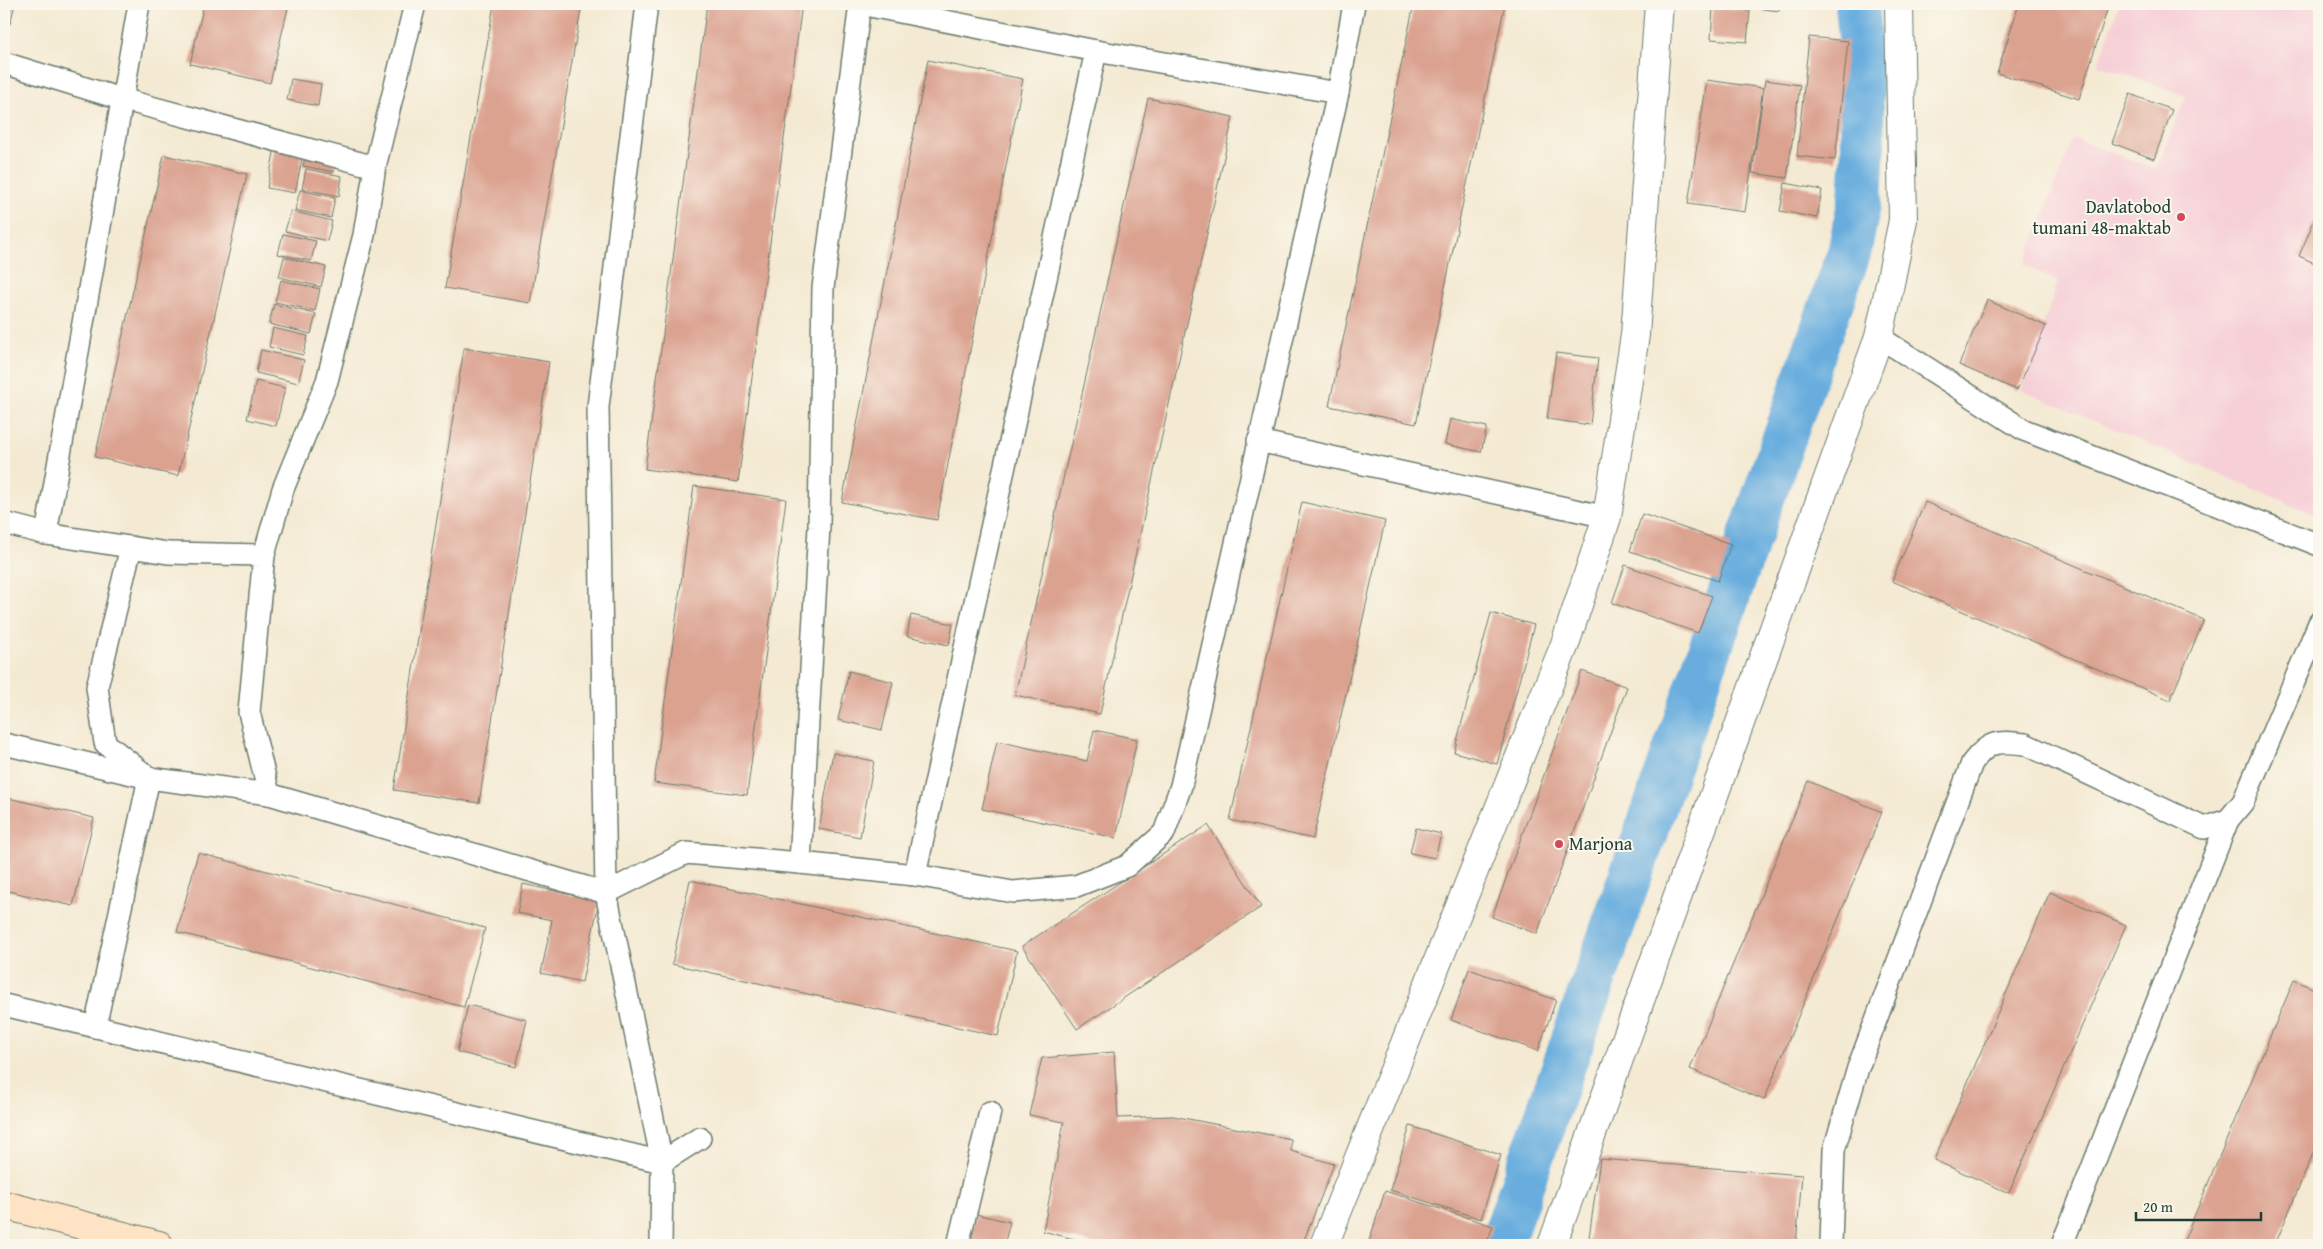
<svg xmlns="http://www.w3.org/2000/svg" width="2323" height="1249" font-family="'Gentium Book Plus',serif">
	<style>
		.built { fill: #f6cfd7 }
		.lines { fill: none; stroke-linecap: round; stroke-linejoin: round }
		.canal { stroke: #67adde; stroke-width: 44 }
		.building { fill: #dba290 }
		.lane-casing { stroke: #6a7a6c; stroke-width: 24 }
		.street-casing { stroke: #6a7a6c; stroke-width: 30 }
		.secondary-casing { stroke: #6a7a6c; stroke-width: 30 }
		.lane { stroke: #fff; stroke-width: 21 }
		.street { stroke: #fff; stroke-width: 28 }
		.secondary { stroke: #fee4c5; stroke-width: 28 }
		.poi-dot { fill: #d1495b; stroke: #fbf7ec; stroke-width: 2 }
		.labels { text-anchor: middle; stroke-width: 4; stroke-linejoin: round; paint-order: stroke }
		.poi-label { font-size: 18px; fill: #1f3d34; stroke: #fbf7ec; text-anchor: end }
	</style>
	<rect width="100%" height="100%" fill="#fbf7ec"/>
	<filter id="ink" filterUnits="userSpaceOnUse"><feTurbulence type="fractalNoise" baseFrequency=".02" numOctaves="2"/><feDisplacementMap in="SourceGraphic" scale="10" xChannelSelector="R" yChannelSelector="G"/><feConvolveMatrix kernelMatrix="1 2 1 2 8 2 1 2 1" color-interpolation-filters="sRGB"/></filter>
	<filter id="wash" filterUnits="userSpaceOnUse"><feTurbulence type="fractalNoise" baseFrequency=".0096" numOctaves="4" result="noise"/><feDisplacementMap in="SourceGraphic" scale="20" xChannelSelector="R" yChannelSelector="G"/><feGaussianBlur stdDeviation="1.12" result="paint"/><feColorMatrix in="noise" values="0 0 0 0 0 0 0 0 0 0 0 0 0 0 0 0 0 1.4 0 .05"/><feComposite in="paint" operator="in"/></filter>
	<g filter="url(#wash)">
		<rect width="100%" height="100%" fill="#f4ead3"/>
		<path class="built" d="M2119 4H2319V516L2021 390 2058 282 2024 265 2073 138 2156 169 2186 96 2098 65Z"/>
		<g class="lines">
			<path class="canal" d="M1501 1245 1849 253 1860 199 1863 147 1860 37 1857 4"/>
		</g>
		<g id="blocks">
			<g class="building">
				<path d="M4 4H15L10 24 4 23Z"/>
				<path d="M204 4H289L270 83 190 64Z"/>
				<path d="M494 4H582L530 303 445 288Z"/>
				<path d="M707 4H802L738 482 645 469Z"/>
				<path d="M1414 4H1505L1416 424 1329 406Z"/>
				<path d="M1748 4H1780L1779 11 1748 7Z"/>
				<path d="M2019 4H2109L2079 99 1997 73Z"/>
				<path d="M1713 8 1750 11 1747 42 1711 39Z"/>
				<path d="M1809 37 1848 41 1835 160 1797 156Z"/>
				<path d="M928 60 1023 79 937 520 842 502Z"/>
				<path d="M291 79 321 84 318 106 287 100Z"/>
				<path d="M1707 80 1763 88 1745 212 1688 204Z"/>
				<path d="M1765 80 1800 85 1787 178 1752 173Z"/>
				<path d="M2130 94 2172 110 2154 159 2112 143Z"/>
				<path d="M1148 98 1233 117 1100 714 1015 695Z"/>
				<path d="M275 148 303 154 295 193 267 188Z"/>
				<path d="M306 152 337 158 334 172 303 166Z"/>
				<path d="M164 155 247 174 178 476 95 457Z"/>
				<path d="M306 169 342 176 339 196 302 189Z"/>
				<path d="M1785 183 1822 190 1817 218 1780 211Z"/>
				<path d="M300 190 335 198 331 218 295 210Z"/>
				<path d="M2319 209V265L2299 256Z"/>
				<path d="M291 211 332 221 327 241 285 231Z"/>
				<path d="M283 234 316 241 311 261 278 254Z"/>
				<path d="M284 257 326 267 321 287 279 277Z"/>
				<path d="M281 280 320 289 315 311 275 302Z"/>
				<path d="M1987 300 2046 326 2017 390 1959 365Z"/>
				<path d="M274 304 316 314 311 334 269 324Z"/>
				<path d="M273 328 308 336 303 355 269 347Z"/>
				<path d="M464 348 549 362 479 803 394 790Z"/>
				<path d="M261 350 304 360 298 383 256 373Z"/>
				<path d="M1556 353 1598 358 1590 425 1547 419Z"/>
				<path d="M256 381 285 388 276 426 247 419Z"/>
				<path d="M1450 419 1487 427 1481 452 1445 444Z"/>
				<path d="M694 486 786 499 747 795 654 783Z"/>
				<path d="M1302 502 1385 521 1313 839 1230 820Z"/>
				<path d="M1925 502 2204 620 2170 700 1892 581Z"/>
				<path d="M1642 514 1731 544 1718 581 1630 551Z"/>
				<path d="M1625 565 1712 596 1698 633 1612 603Z"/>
				<path d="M1491 613 1534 625 1497 764 1454 752Z"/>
				<path d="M911 615 953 624 949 645 907 636Z"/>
				<path d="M849 671 893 682 882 730 838 720Z"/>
				<path d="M1582 671 1627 687 1537 934 1492 917Z"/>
				<path d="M1094 730 1137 739 1116 838 982 809 997 741 1087 761Z"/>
				<path d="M833 753 874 761 860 837 819 829Z"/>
				<path d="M1808 781 1882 812 1764 1100 1690 1069Z"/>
				<path d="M4 797 94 818 73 906 4 890Z"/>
				<path d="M1208 825 1261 907 1077 1029 1022 946Z"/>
				<path d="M1416 828 1441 834 1435 858 1410 853Z"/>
				<path d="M198 853 485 928 464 1007 177 932Z"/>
				<path d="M690 880 1017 951 998 1036 672 964Z"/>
				<path d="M523 884 599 901 582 982 541 973 552 920 517 913Z"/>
				<path d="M2050 892 2126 925 2009 1193 1934 1160Z"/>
				<path d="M1469 969 1556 1000 1538 1051 1451 1020Z"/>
				<path d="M2294 980 2319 991V1139L2275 1245H2182Z"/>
				<path d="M468 1005 527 1020 516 1067 457 1052Z"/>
				<path d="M1114 1052 1118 1118 1173 1116 1291 1139V1151L1334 1164 1302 1245H1097L1043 1231 1064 1122 1029 1115 1042 1058Z"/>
				<path d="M1410 1126 1501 1155 1481 1219 1390 1190Z"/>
				<path d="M1600 1159 1802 1175 1796 1245H1588Z"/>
				<path d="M1385 1191 1493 1226 1486 1245H1368Z"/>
				<path d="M976 1214 1010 1222 1004 1245H969Z"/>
			</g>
		</g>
	</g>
	<g filter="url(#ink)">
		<use href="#blocks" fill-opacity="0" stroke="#6a7a6c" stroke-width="1"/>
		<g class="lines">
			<defs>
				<g id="lane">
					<path d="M647 4 598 407 606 893 662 1162 661 1245"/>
					<path d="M4 63 121 99 375 167"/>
					<path d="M1338 93 1354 4"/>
					<path d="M1879 337 2024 430 2319 545"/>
					<path d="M1258 441 1607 517"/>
					<path d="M4 523 46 534 168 553 264 555 249 712 269 794 606 893 686 853 800 863 819 527 823 288 860 4 1096 51 1338 93 1181 786 1164 833 1127 866 1076 886 1013 892 915 875"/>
					<path d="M46 534 139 4"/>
					<path d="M264 555 283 489 327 381 364 235 375 167 415 4"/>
					<path d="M4 744 149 778 105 743 97 687 131 547"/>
					<path d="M800 863 915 875 1096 51"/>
					<path d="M4 1005 662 1162 700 1138"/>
					<path d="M95 1027 149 778 269 794"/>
					<path d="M958 1245 990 1112"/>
					<path d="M1831 1245 1834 1150 1858 1068 1972 763C1989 740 1998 741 2025 744L2204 828 2228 820 2243 802 2319 623"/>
					<path d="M2062 1245 2228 820"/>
				</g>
				<g id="street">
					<path d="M1324 1245 1565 644 1607 517 1635 335 1659 4"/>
					<path d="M1552 1245 1879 337 1903 220 1899 4"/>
				</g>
				<path id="secondary" d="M4 1205 159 1245"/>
			</defs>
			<use href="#lane" class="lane-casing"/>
			<use href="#street" class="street-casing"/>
			<use href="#secondary" class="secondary-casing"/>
			<use href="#lane" class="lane"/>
			<use href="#street" class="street"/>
			<use href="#secondary" class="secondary"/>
		</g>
	</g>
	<g class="poi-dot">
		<circle cx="2181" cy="217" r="5"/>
		<circle cx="1559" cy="844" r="5"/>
	</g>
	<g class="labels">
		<g class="poi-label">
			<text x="2171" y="213">Davlatobod<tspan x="2171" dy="21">tumani 48-maktab</tspan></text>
			<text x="1569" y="850" text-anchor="start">Marjona</text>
		</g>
	</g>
	<rect width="2323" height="1249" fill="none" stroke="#fbf7ec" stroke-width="20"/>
	<path d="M2136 1212v8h125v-8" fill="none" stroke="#1f3d34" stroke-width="2.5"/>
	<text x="2143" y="1212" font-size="15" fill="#1f3d34" stroke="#fbf7ec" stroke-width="4" paint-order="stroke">20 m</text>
</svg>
